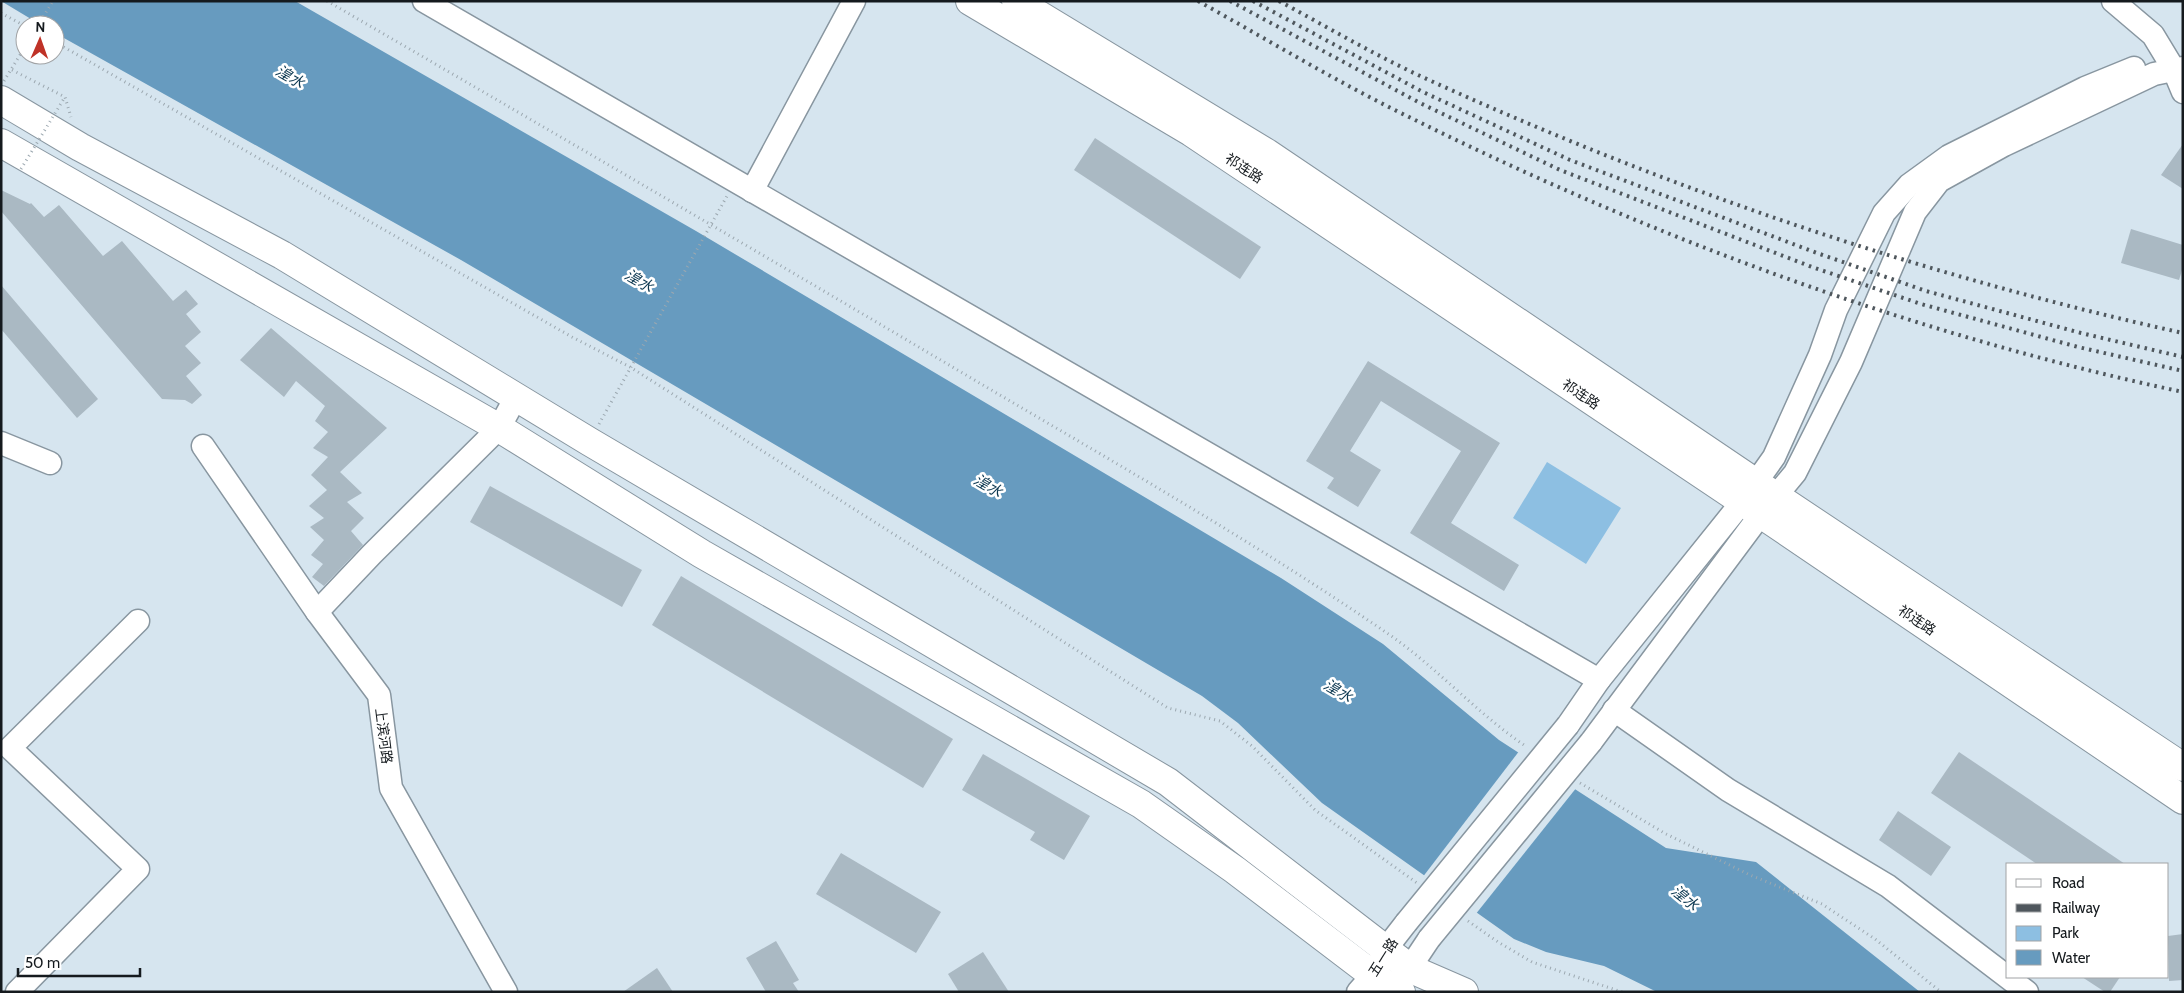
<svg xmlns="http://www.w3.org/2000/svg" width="2184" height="993" font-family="Cabin,'Noto Sans SC',sans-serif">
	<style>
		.green { fill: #8dbfe2 }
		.water { fill: #679bbf }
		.pier { fill: #d6e5ef }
		.building { fill: #aab9c3 }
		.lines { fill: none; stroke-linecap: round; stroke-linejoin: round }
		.minor-casing { stroke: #8896a0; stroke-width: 25 }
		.major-casing { stroke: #8896a0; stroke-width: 30 }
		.highway-casing { stroke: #8896a0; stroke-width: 30 }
		.path { stroke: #9ca8b0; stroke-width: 3; stroke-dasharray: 1 4; stroke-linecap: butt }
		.minor { stroke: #fff; stroke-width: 22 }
		.major { stroke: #fff; stroke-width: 28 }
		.highway { stroke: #fff; stroke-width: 28 }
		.rail { stroke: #4f575d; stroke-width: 4; stroke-dasharray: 2.5 5; stroke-linecap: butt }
		.minor-bridge-casing { stroke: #8896a0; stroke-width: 25; stroke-linecap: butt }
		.path-bridge { stroke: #9ca8b0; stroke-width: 3; stroke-dasharray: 1 4; stroke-linecap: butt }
		.minor-bridge { stroke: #fff; stroke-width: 22 }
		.labels { text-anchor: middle; stroke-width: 5; stroke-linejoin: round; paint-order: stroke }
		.street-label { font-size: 14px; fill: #151a1e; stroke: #fff }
		.water-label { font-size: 15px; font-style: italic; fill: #0c3851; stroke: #fff }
	</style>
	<rect width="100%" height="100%" fill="#d6e5ef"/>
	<path class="green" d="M1547 462 1621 508 1586 564 1513 518Z"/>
	<path class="water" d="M1 1H295L696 231 1281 578 1383 644 1499 740 1666 848 1756 862 1920 992H1657L1604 966 1546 952 1514 939 1322 803 1238 723 1202 696 461 260 55 33V25H41Z"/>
	<path class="pier" d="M1520 750 1577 787 1475 915 1422 878Z"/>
	<g class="building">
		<path d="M1095 138 1261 247 1240 279 1074 170Z"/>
		<path d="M2183 144V189L2161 175Z"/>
		<path d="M1 190 30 204 31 203 44 217 59 205 103 256 122 241 173 301 186 290 198 304 186 314 201 332 185 346 201 363 186 376 202 395 192 404 185 400 162 399 1 211Z"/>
		<path d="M2131 229 2183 245V267L2179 280 2121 263Z"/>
		<path d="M1 285 98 399 77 418 1 329Z"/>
		<path d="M271 328 387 428 340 472 362 493 347 502 364 518 351 531 363 545 324 586 312 577 323 564 311 555 324 540 310 527 324 518 309 506 327 490 311 475 328 457 313 448 328 432 315 421 325 406 296 381 284 397 240 360Z"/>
		<path d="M1368 361 1500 443 1451 523 1519 565 1504 591 1410 533 1461 451 1381 401 1350 451 1381 470 1358 507 1327 488 1334 478 1306 461Z"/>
		<path d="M490 486 642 570 622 607 470 522Z"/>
		<path d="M681 576 953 739 923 788 652 625Z"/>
		<path d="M1959 752 2125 864H2037L1931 793Z"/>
		<path d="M983 754 1090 816 1064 860 1030 840 1035 832 962 790Z"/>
		<path d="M1898 811 1951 847 1931 876 1879 840Z"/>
		<path d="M841 853 941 912 916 953 816 894Z"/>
		<path d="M2183 934V980L2169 981 2168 936Z"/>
		<path d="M776 941 799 980 793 983 799 992H766L746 958Z"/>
		<path d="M983 952 1009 992H959L948 974Z"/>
		<path d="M657 968 673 992H623Z"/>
		<path d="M2082 977H2120L2110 992H2105Z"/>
	</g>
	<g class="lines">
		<defs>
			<g id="minor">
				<path d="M424 1 1599 680"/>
				<path d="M2113 1 2153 35 2173 68 2183 92"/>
				<path d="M752 191 854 1"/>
				<path d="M1 443 50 463"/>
				<path d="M203 446 317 612 379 695 391 788 506 992"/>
				<path d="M317 612 372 554 499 428 516 397"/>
				<path d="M1614 710 1728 790 1888 886 2027 992"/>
				<path d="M1568 725 1599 680 1742 502 1774 457 1820 355 1836 310 1884 213 1909 185 1949 156 2085 88 2134 68"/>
				<path d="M1591 742 1761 514 1795 473 1851 362 1915 212 1939 181 2004 145 2154 74 2183 68"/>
				<path d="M1401 981 1429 939"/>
				<path d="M17 992 138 869 10 748 138 621"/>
				<path d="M1358 992 1373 975 1385 950 1406 923"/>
			</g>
			<g id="major">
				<path d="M1 100 80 147 282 255 590 442 1168 782 1411 969 1464 992"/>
				<path d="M1 143 499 428 702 554 1141 804 1235 870 1373 975 1394 990 1401 992"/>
			</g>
			<g id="highway">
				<path d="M970 1 1191 132 1761 514 2183 800"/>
				<path d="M1016 1 1267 153 1756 483 2183 767"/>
			</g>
		</defs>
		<use href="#minor" class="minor-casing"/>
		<use href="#major" class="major-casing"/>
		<use href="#highway" class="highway-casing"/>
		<g class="path">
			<path d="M327 1C542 126 757 251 971 378 1110 460 1251 540 1384 631 1435 665 1476 713 1527 747"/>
			<path d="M1 13 25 26"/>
			<path d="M38 25 53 1"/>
			<path d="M55 42 572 337 630 367 1168 708 1220 721 1252 746 1315 810 1417 883"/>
			<path d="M12 70 65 97 71 117"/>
			<path d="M4 81 25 47"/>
			<path d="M599 424 727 196"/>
			<path d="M1580 783 1666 834 1750 875 1822 904 1875 939 1941 992"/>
			<path d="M1468 921 1498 942 1532 962 1622 992"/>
		</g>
		<use href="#minor" class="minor"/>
		<use href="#major" class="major"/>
		<use href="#highway" class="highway"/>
		<g class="rail">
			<path d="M1198 1C1268 40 1337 82 1409 117 1653 238 1915 335 2183 392"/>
			<path d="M1230 1 1420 103 1560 170 1812 267 1921 304 2078 347 2183 371"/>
			<path d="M1253 1 1423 92 1570 160 1817 253 1926 291 2081 333 2183 357"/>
			<path d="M1279 1C1329 28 1378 57 1429 80 1671 190 1924 276 2183 333"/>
		</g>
		<defs>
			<g id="minor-bridge">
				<path d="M1406 923 1568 725"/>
				<path d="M1429 939 1591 742"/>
			</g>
		</defs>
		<use href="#minor-bridge" class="minor-bridge-casing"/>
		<path class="path-bridge" d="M21 169 65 97"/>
		<use href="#minor-bridge" class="minor-bridge"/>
	</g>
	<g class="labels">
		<g class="street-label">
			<text transform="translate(1244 168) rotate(33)" y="5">祁连路</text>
			<text transform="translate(1581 394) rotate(34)" y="5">祁连路</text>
			<text transform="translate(1917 620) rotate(34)" y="5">祁连路</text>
			<text transform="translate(384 736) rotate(83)" y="5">上滨河路</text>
			<text transform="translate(1383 957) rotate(-58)" y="5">五一路</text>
		</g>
		<g class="water-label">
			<text transform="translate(290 77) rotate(30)" y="5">湟水</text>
			<text transform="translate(639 281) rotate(30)" y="5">湟水</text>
			<text transform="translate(988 486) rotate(30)" y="5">湟水</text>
			<text transform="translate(1338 691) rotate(30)" y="5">湟水</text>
			<text transform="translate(1685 898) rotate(39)" y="5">湟水</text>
		</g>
	</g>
	<rect width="2184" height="993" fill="none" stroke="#151a1e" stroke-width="5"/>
	<rect x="2006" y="863" width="162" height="115" fill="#ffffff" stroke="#a1a3a5"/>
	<rect x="2016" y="879" width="25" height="8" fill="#ffffff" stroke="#a1a3a5"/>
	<text x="2052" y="888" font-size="15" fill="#151a1e">Road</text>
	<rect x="2016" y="904" width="25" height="8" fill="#4f575d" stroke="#a1a3a5"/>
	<text x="2052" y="913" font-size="15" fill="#151a1e">Railway</text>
	<rect x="2016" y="926" width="25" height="15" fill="#8dbfe2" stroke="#a1a3a5"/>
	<text x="2052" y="938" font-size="15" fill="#151a1e">Park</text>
	<rect x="2016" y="950" width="25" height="15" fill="#679bbf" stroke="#a1a3a5"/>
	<text x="2052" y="963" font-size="15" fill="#151a1e">Water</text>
	<g transform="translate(40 40) rotate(2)"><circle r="24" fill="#ffffff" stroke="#a1a3a5"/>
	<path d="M0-4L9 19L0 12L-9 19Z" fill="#bf3227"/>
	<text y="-8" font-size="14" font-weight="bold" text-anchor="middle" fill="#151a1e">N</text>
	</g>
	<path d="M18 968v8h122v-8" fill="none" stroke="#151a1e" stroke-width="2.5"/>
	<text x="25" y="968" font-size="15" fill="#151a1e" stroke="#ffffff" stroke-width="4" paint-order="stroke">50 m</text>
</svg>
